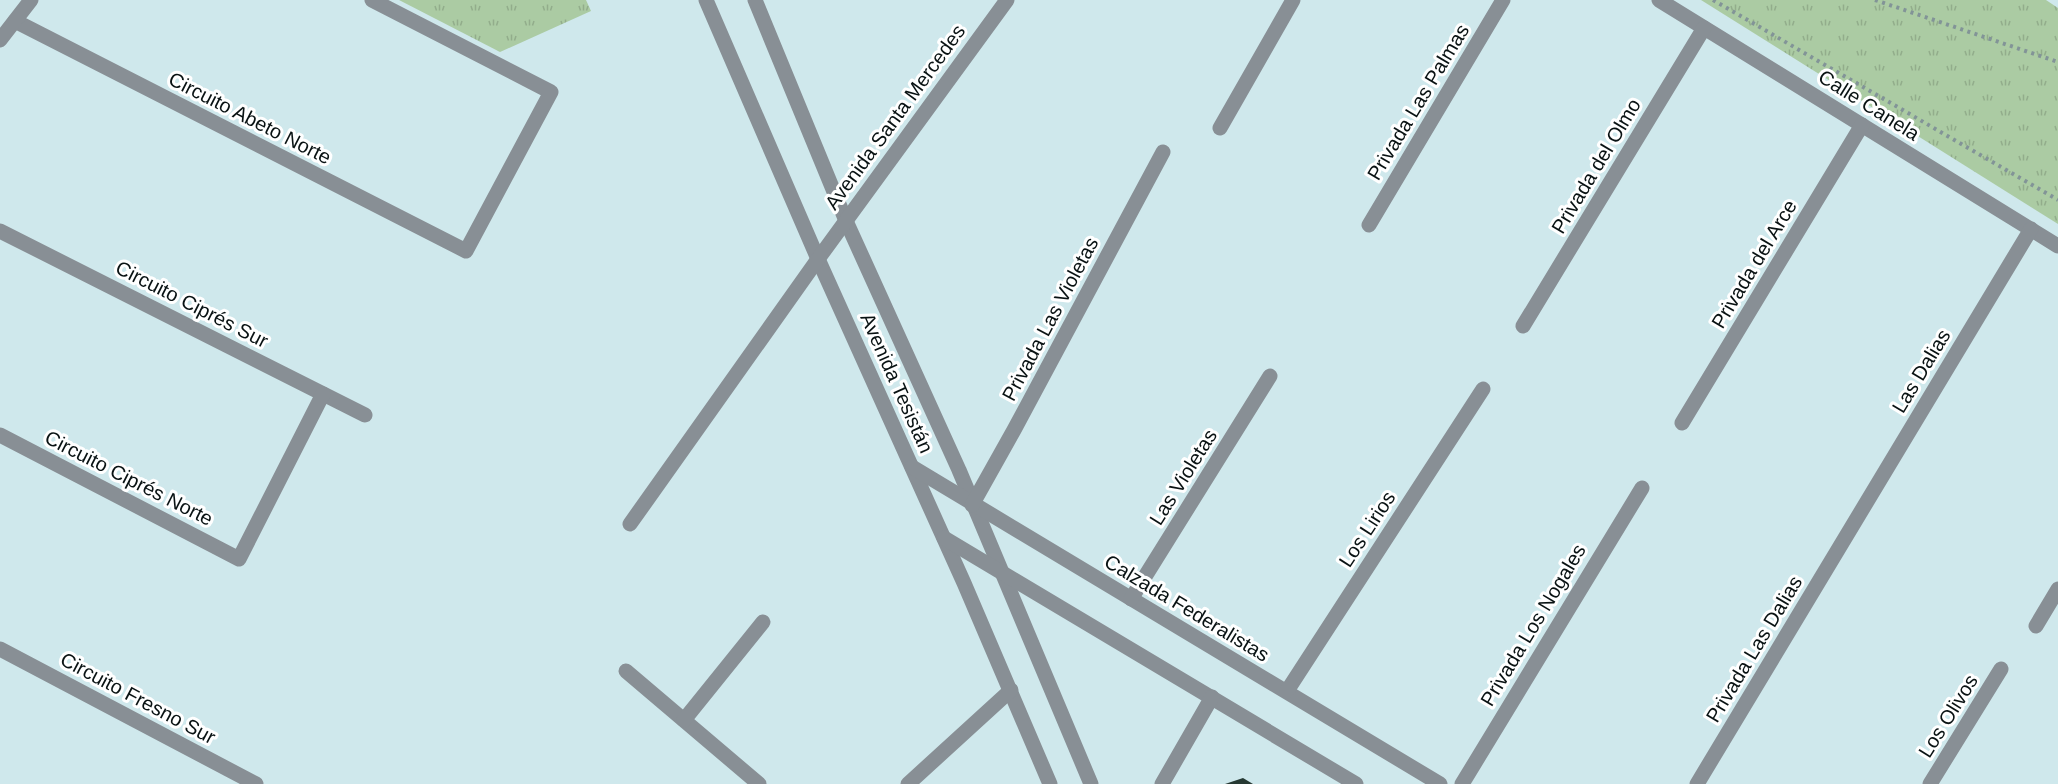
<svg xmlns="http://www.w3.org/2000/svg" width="2058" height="784" font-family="Helvetica,sans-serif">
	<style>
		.park { fill: url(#park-tufts) }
		.building { fill: #263933 }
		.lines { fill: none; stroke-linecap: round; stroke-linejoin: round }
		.path { stroke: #829497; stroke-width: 4; stroke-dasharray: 3 4.5; stroke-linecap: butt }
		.minor { stroke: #888f95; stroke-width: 15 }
		.labels { text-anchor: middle; stroke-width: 6; stroke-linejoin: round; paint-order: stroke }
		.street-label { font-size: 20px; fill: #091213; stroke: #fff }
	</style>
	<defs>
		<pattern id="park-tufts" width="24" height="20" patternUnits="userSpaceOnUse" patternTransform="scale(1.5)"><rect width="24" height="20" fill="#abcba3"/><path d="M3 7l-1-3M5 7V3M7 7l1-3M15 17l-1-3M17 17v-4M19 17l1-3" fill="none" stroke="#92ad8b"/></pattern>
	</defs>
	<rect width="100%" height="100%" fill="#cfe8ec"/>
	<g class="park">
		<path d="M399 0H586L591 11 500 52Z"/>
		<path d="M1701 0H2046L2058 8V224Z"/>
	</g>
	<path class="building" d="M1243 778 1253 784H1225Z"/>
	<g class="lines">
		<g class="path">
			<path d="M1713 0 2058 200"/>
			<path d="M1875 0 2058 62"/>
		</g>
		<g class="minor">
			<path d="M706 0 818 259 964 583 1050 784"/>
			<path d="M755 0 846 221 959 470 1091 784"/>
			<path d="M1659 0 2058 246"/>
			<path d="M15 21 466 251 551 92 372 0"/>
			<path d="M0 40 31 0"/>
			<path d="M1220 128 1293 0"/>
			<path d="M1369 225 1503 0"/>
			<path d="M0 231 365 415"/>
			<path d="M1523 326 1704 28"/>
			<path d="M1682 423 1862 125"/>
			<path d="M0 435 239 559 323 394"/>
			<path d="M912 467 1440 784"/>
			<path d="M972 505 1014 430 1163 152"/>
			<path d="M630 524 818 259 1007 0"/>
			<path d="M944 538 1356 784"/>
			<path d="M1131 599 1270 376"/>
			<path d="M2036 626 2058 589"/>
			<path d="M0 649 256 784"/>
			<path d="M626 671 759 784"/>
			<path d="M1287 691 1483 389"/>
			<path d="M684 720 763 622"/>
			<path d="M908 784 1011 690"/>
			<path d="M1162 784 1212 697"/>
			<path d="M1462 784 1642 488"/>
			<path d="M1697 784 2031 229"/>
			<path d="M1930 784 2001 669"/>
		</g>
	</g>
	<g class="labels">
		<g class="street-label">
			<text transform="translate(1418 102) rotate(-59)" y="7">Privada Las Palmas</text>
			<text transform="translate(1869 105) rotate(32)" y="7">Calle Canela</text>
			<text transform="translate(895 117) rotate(-54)" y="7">Avenida Santa Mercedes</text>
			<text transform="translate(250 118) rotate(27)" y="7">Circuito Abeto Norte</text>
			<text transform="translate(1596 166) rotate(-59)" y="7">Privada del Olmo</text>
			<text transform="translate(1754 264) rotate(-59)" y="7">Privada del Arce</text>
			<text transform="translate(192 304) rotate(27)" y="7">Circuito Ciprés Sur</text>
			<text transform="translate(1050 319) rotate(-62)" y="7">Privada Las Violetas</text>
			<text transform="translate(1921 371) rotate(-59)" y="7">Las Dalias</text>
			<text transform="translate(897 383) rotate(66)" y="7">Avenida Tesistán</text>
			<text transform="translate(1183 477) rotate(-58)" y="7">Las Violetas</text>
			<text transform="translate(129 478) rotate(27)" y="7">Circuito Ciprés Norte</text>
			<text transform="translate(1367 529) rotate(-57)" y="7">Los Lirios</text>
			<text transform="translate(1187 608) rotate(31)" y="7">Calzada Federalistas</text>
			<text transform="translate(1533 625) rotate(-59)" y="7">Privada Los Nogales</text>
			<text transform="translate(1754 649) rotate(-59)" y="7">Privada Las Dalias</text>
			<text transform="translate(138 698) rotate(28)" y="7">Circuito Fresno Sur</text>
			<text transform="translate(1948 716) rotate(-58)" y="7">Los Olivos</text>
		</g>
	</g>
</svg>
